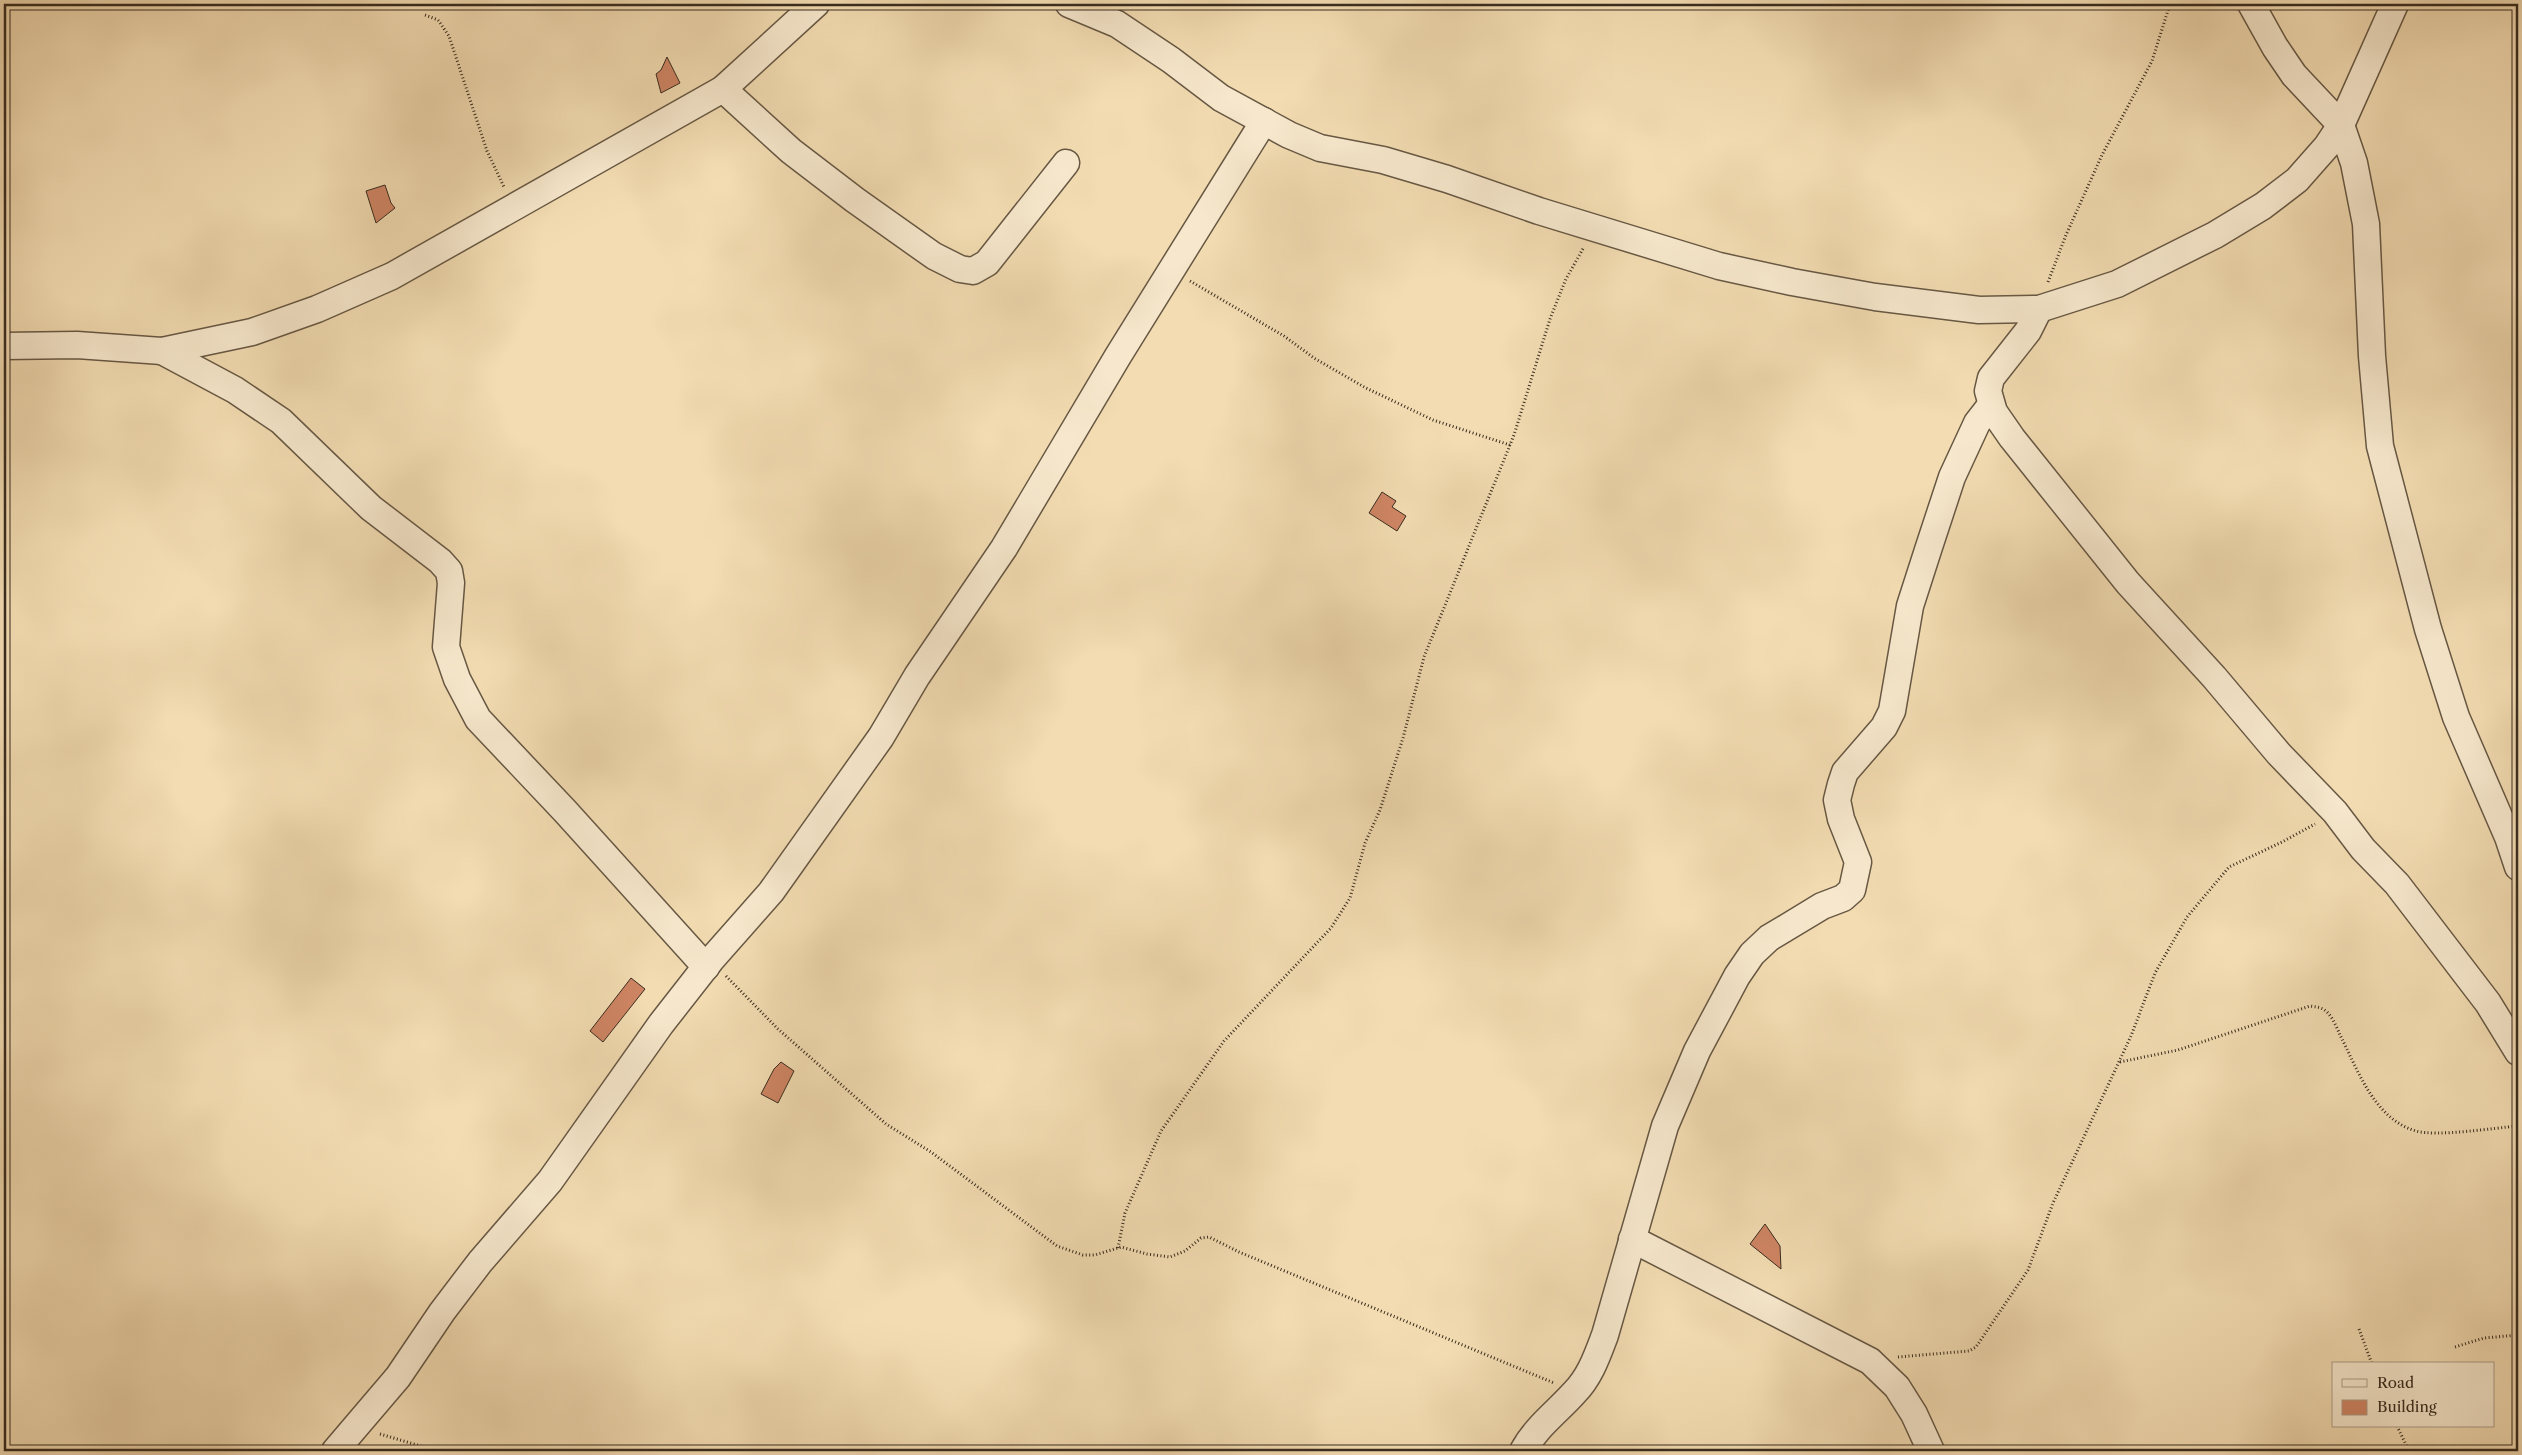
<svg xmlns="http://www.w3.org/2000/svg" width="2522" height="1455" font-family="'Libre Caslon Text',serif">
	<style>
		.building { fill: #cf8564; stroke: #382c20 }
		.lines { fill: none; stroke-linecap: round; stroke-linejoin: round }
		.minor-casing { stroke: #675844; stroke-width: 29 }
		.path { stroke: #382c20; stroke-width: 3; stroke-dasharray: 1 2.5; stroke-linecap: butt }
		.minor { stroke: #f7e8cd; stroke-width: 26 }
	</style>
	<rect width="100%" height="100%" fill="#f3dcb2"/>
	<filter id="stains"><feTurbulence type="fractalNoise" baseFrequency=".004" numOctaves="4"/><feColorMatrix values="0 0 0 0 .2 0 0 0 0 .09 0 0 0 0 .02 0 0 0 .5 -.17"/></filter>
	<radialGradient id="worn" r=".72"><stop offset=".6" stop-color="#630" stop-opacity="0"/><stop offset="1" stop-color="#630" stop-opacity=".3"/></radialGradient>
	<g class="building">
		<path d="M667 57 680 83 661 93 656 74 661 70Z"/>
		<path d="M385 185 391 203 395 208 376 223 366 191Z"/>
		<path d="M1382 492 1396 501 1392 507 1406 516 1397 531 1369 513Z"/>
		<path d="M631 978 645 989 603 1042 590 1031Z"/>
		<path d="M781 1062 794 1071 778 1103 761 1094 774 1069Z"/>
		<path d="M1765 1224 1780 1246 1781 1269 1750 1244Z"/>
	</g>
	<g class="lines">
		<defs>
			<g id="minor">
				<path d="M1069 4 1117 24 1171 60 1221 98 1289 135 1320 148 1383 160 1447 179 1539 211 1719 266 1792 282 1875 297 1979 310 2039 309 2117 284 2215 235 2263 206 2297 180 2327 146 2341 125 2395 4"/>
				<path d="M2251 4 2275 47 2294 75 2341 125 2354 163 2366 224 2372 356 2380 446 2428 629 2456 717 2508 837 2518 867"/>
				<path d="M723 89 791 151 855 200 934 256 960 269 973 271 987 263 1066 163"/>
				<path d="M2039 309 2028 331 1991 378 1988 391 1994 412 2012 438 2128 583 2214 677 2279 754 2335 812 2363 849 2397 884 2488 1003 2518 1052"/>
				<path d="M4 346 77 345 162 351 252 332 317 309 392 276 723 89 816 4"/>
				<path d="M162 351 235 390 281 421 371 508 440 561 449 571 451 583 446 647 457 679 478 719 565 811 706 967"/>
				<path d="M1632 1239 1870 1361 1897 1387 1914 1414 1931 1451"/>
				<path d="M335 1451 398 1377 442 1312 480 1262 550 1181 661 1024 711 960 771 892 881 737 917 676 1004 548 1118 356 1264 121"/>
				<path d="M1523 1451C1535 1428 1557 1412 1574 1393 1590 1377 1597 1356 1605 1335L1665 1126 1697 1051 1737 976 1752 954 1769 938 1822 906 1843 898 1852 890 1858 862 1841 819 1837 800 1841 784 1845 772 1884 727 1892 711 1910 606 1928 550 1952 477 1977 423 1991 405"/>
			</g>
		</defs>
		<use href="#minor" class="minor-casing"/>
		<g class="path">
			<path d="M425 15 438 20 449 36 487 151 504 187"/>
			<path d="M1190 281 1284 336 1314 358 1366 388 1433 420 1510 445"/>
			<path d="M2048 282 2066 235 2102 155 2152 61 2170 4"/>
			<path d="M726 976 778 1029 886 1124 931 1152 1057 1246 1083 1255H1095L1121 1247 1147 1254 1170 1257 1185 1251 1201 1238 1209 1237 1239 1252 1554 1383"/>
			<path d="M2120 1062 2178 1050 2310 1006C2316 1007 2322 1007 2327 1012 2333 1018 2337 1028 2340 1035 2358 1070 2374 1119 2416 1131 2436 1137 2494 1128 2518 1126"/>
			<path d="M1118 1248 1125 1213 1161 1131 1224 1041 1331 928 1350 898 1365 843 1380 810 1403 738 1424 657 1514 435 1550 319 1566 279 1584 247"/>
			<path d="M2359 1329 2372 1364"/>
			<path d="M2455 1347 2484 1338 2518 1335"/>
			<path d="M1898 1357 1969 1351 1976 1347 2028 1270 2053 1203 2131 1036 2155 973 2187 917 2229 867 2282 842 2315 824"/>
			<path d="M2397 1426 2409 1451"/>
			<path d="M380 1434 437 1451"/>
		</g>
		<use href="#minor" class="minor"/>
	</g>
	<rect width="2522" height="1455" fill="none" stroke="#f3dcb2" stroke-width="20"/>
	<rect x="5" y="5" width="2512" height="1445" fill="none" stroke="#382c20" stroke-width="2.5"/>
	<rect x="10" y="10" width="2502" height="1435" fill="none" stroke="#382c20"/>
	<rect x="2332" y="1362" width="162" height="65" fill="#f7e8cd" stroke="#ab9d88"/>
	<rect x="2342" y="1379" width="25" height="8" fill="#f7e8cd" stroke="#ab9d88"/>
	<text x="2377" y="1388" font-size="15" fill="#382c20">Road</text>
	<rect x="2342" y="1400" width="25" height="15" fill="#cf8564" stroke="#ab9d88"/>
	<text x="2377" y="1412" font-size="15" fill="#382c20">Building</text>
	<rect width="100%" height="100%" filter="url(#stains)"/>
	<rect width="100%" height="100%" fill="url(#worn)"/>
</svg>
